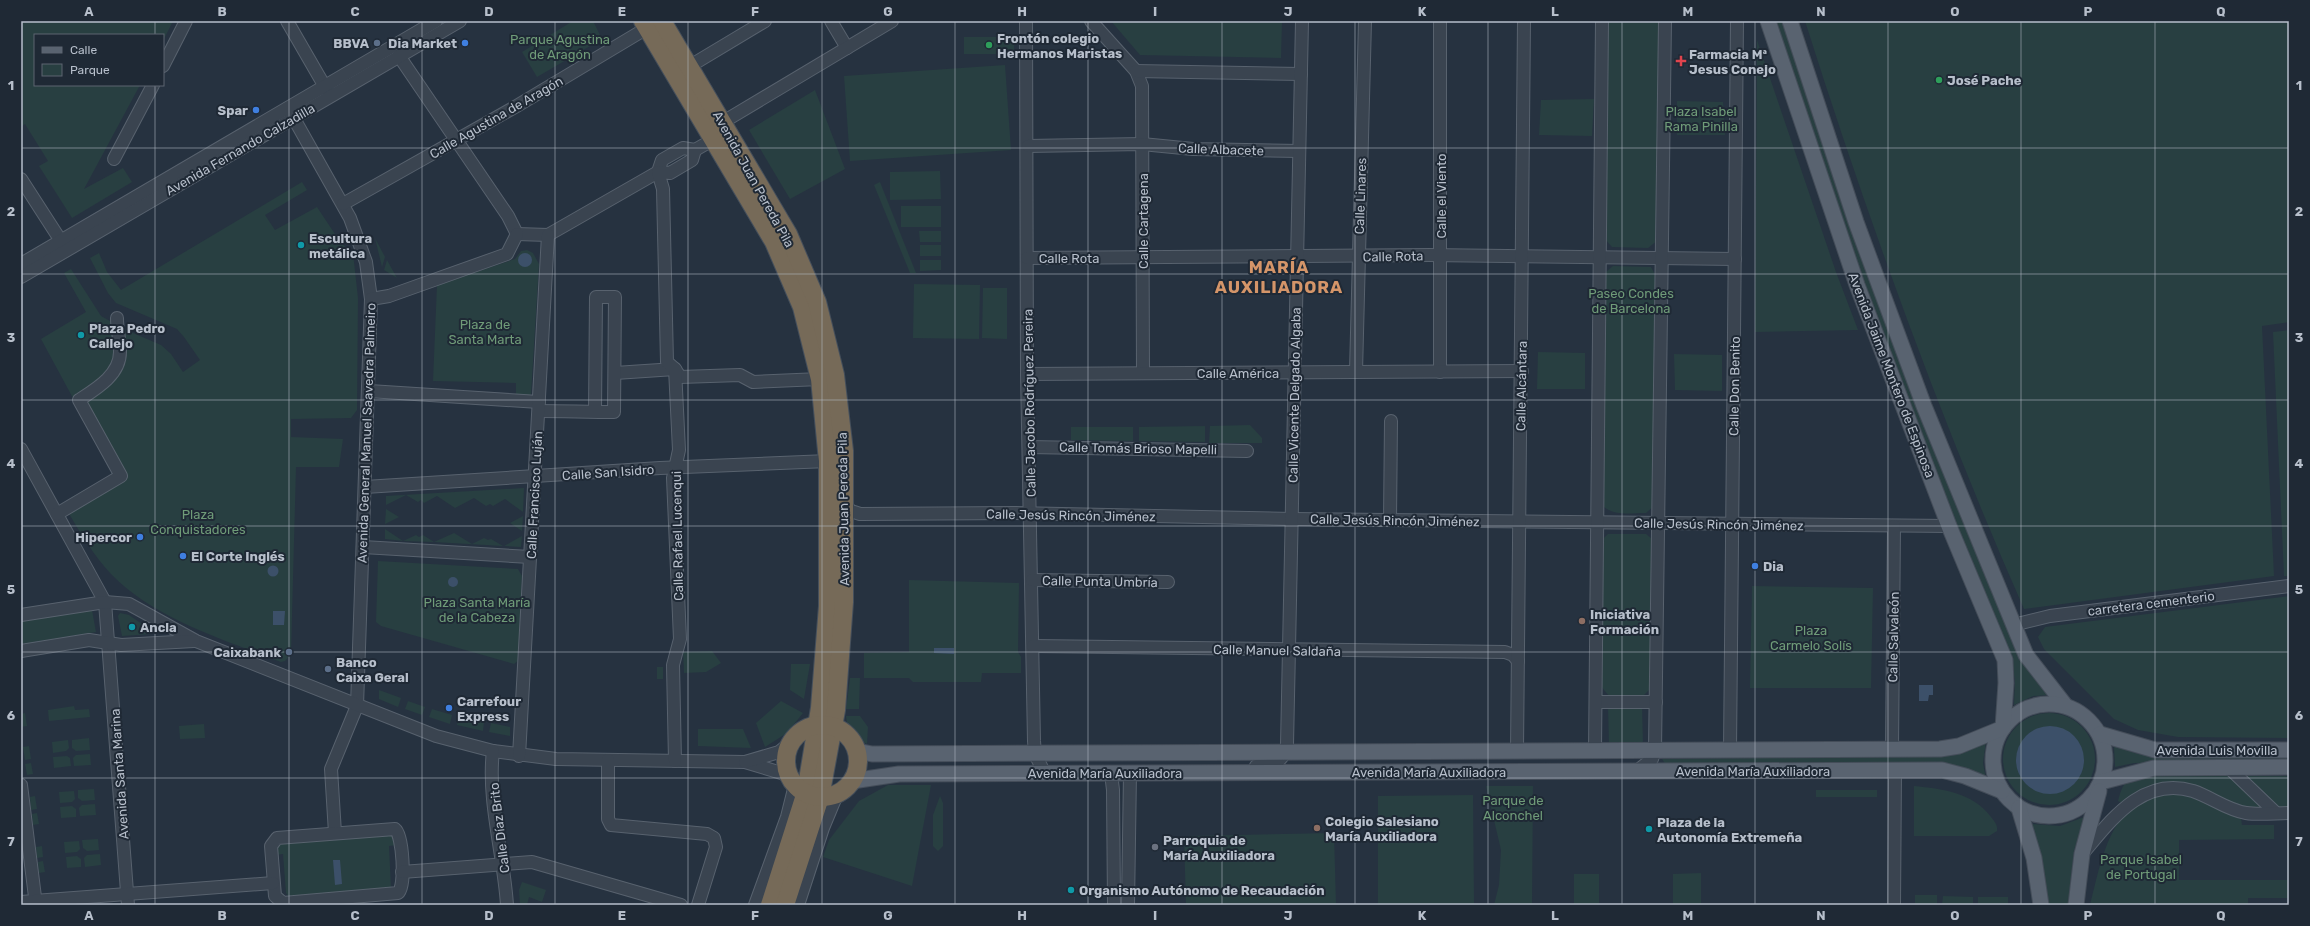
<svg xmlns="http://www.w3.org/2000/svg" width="2310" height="926" font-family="Rubik,sans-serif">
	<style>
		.green { fill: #283f41 }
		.water { fill: #3c5069 }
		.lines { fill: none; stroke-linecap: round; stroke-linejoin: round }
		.minor-casing { stroke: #58626e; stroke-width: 14 }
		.major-casing { stroke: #444d59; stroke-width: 17 }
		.highway-casing { stroke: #454f5b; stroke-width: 20 }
		.minor { stroke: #3a4450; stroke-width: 12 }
		.major { stroke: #596370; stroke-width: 15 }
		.highway { stroke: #766a58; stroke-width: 18 }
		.grid { fill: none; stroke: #b7bfcb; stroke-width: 1; stroke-opacity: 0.55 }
		.service-dot { fill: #5c6f8a; stroke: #1f2935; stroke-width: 1.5 }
		.shop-dot { fill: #3f7fe0; stroke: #1f2935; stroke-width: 1.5 }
		.leisure-dot { fill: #2e9e5b; stroke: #1f2935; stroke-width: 1.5 }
		.health-dot { fill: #e0444e; stroke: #1f2935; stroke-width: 1.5 }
		.culture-dot { fill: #0f9aa8; stroke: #1f2935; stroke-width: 1.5 }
		.education-dot { fill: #8d6e63; stroke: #1f2935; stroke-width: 1.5 }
		.worship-dot { fill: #6b7280; stroke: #1f2935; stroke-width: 1.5 }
		.labels { text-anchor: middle; stroke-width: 4; stroke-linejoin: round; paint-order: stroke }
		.poi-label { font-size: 13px; font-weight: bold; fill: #b7bfcb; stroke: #1f2935; text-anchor: start }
		.park-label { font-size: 13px; fill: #6f9b78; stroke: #1f2935 }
		.street-label { font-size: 13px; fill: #b7bfcb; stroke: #1f2935 }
		.district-label { font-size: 17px; font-weight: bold; letter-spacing: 1px; fill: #d49569; stroke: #1f2935 }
		.neatline { fill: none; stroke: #b7bfcb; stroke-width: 1.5 }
		.grid-label { font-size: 13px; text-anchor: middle; font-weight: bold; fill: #b7bfcb }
	</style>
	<rect width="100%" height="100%" fill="#263240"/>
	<g class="green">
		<path d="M21 21H173L163 41V35H35V85H140L84 189 123 168 132 182 72 218 39 166 48 161 25 124 21 127Z"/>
		<path d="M573 21H593L602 39 537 77 522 52Z"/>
		<path d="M1111 21H1282L1281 58 1140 55Z"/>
		<path d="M1606 21H1661L1658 240 1648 248 1612 247 1604 238Z"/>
		<path d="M1774 21H1782L1846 217 1928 433 2050 695 2033 696 2014 705 2015 679 2009 652 1920 437 1839 221Z"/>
		<path d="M1805 21H2289V322L2262 326 2274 576 2024 609C1940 418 1868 220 1805 21Z"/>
		<rect x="964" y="37" width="50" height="17"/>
		<path d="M1757 40 1836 272 1858 330 1755 332Z"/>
		<path d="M1005 65 1011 150 850 161 844 76Z"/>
		<path d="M815 90 845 169 790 199 749 130Z"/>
		<path d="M1594 99 1592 136 1539 135 1541 100Z"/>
		<path d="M1677 101 1723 102 1725 135H1677Z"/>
		<path d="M940 171 941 199 890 200V172Z"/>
		<path d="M302 182 307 190 265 215 275 230 317 207 341 243 353 253 358 298 357 410 351 418 291 419V437L343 439 339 467H296L291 654 285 661 281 662C223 639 156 620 111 574 94 556 81 534 68 512L69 504 72 497 114 474 41 339 86 312 64 273 71 269 101 316 126 330 161 345 171 354 183 372 200 360 184 337 177 329 116 303 108 293 90 258 99 253 107 272 121 290Z"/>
		<path d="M880 182 916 273H910L874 185Z"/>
		<rect x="901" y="206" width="40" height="21"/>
		<path d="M919 231H941V242H920Z"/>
		<path d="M375 238 385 257 382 267Z"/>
		<rect x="920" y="245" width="21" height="11"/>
		<path d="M527 250 533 253 539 264 531 394 528 396H516V383L433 381 437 285 515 259 521 251Z"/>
		<path d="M387 260 397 278 384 270Z"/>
		<path d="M920 260H941V270L920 271Z"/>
		<path d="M1613 266 1651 267 1658 280 1655 505 1646 513C1631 513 1612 517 1601 504L1604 281 1606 272Z"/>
		<path d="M914 284 980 285 979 339 913 338Z"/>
		<path d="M983 288H1007V339L982 338Z"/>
		<path d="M2289 330V576H2284L2273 332Z"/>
		<path d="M1538 352 1585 353V389H1537Z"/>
		<path d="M1674 354 1722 355V391L1675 390Z"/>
		<path d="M1250 425 1262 438V443H1209L1210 426Z"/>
		<path d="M1205 426V442L1139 441V427Z"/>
		<path d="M1071 427H1133V441L1071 440Z"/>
		<path d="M524 488 523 512 505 499 493 506 490 504 486 506 474 498 455 508 437 496 424 503 421 500 418 502 406 495 386 505V496Z"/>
		<path d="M386 509 399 517 385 524Z"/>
		<path d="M523 516 522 531 510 523Z"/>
		<path d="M385 529 403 541 385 539Z"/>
		<path d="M454 533 472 544 484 538 488 540 491 539 503 546 434 542Z"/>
		<path d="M1608 534H1646L1652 539 1655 547 1654 685 1643 696 1610 697 1599 684 1601 545 1604 538Z"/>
		<path d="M416 535 419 537 423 535 434 542 403 541Z"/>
		<path d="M522 536 521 547 504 546Z"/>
		<path d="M378 561 518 569 522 576 518 661 514 664 381 626 376 622Z"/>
		<path d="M909 580 1019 583 1018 652 1021 657V673H982L981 682H913L909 678H864V653L909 652Z"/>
		<path d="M1752 586 1873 588 1871 688H1750Z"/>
		<path d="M2289 596V738L2178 737 2138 730 2114 719 2044 649 2038 637 2045 627Z"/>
		<path d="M92 610 96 632 21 644V621Z"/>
		<path d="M120 613 129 615 152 631 151 634 122 636 118 616Z"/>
		<path d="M712 651 721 663 706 672 684 673 683 652Z"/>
		<path d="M791 664H810L804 699 790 690Z"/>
		<rect x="657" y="667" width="6" height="12"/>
		<path d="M850 678H860L859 709H846Z"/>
		<path d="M379 690 401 698 398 707 379 699Z"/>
		<path d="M408 701 425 707 422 715 405 709Z"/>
		<path d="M781 701 803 713 787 733 765 747 756 723Z"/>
		<path d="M1642 705 1643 745H1609L1608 706Z"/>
		<path d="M74 706 75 710 89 709 90 717 49 721 48 710Z"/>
		<path d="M432 709 452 715 450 724 429 717Z"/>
		<path d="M25 713 27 726 21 727V714Z"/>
		<circle cx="2049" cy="759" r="46"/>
		<path d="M459 716 484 722 483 731 457 725Z"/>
		<path d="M846 716H860L868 727 867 744C855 739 847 730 846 716Z"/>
		<path d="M491 723 510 727V736L489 732Z"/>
		<path d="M204 724 205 738 180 739 179 726Z"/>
		<path d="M698 729H743L751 748 698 746Z"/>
		<path d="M89 738 90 750 76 751 72 748V740Z"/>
		<path d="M68 740 69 748 66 751 53 753 52 742Z"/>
		<path d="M1986 741 1983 763 1986 779 1666 765 1662 759 1944 756 1959 752Z"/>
		<path d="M29 746 31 759 25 760 23 747Z"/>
		<path d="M2114 746 2138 754 2289 755V762L2134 763 2115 767Z"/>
		<path d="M90 754 91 765 74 766 73 758 76 755Z"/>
		<path d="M67 756 70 758 71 766 54 768 53 757Z"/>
		<path d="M31 763 33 774 27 775 25 764Z"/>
		<path d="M2227 773 2260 805V808L2247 809 2156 786 2145 788 2122 803 2118 801C2120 794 2122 784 2129 780 2150 769 2202 773 2227 773Z"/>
		<path d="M2247 776H2289V808H2278L2245 778Z"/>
		<path d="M888 785H931L912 886 823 857 829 840 859 801Z"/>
		<path d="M1486 786H1533L1532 905H1494L1499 885 1501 850Z"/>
		<path d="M1914 786C1942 789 1972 792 1991 817 1994 821 1998 825 1997 831L1989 836H1914Z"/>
		<path d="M94 789 95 800 82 801 78 798V790Z"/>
		<rect x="1816" y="790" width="61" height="7"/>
		<path d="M74 791 75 799 72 802 60 803 59 792Z"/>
		<path d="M2167 793 2196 798 2241 818 2242 825H2274V839L2179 840V880H2288L2289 898H2248V905H2090C2099 870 2106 825 2137 803 2145 798 2158 796 2167 793Z"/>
		<path d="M1473 795 1474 905H1378V796Z"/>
		<path d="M35 796 37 809 31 810 30 797Z"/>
		<path d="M940 796 943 803V846L938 851 933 846V815Z"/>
		<path d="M95 804 96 815 80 816 79 808 82 805Z"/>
		<path d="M72 806 76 809V817L61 818 60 807Z"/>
		<path d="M37 813 39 824 33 825 32 814Z"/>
		<path d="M2087 816 2074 850 2068 905H2048L2032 824 2060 826Z"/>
		<path d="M1334 833 1336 905H1186L1184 836Z"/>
		<path d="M392 834 397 845 389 846 391 888 289 897 286 893 283 854 275 855V850L280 843Z"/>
		<path d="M98 839 99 850 87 851 83 848 82 840Z"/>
		<path d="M79 841 80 849 77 852 65 853 64 842Z"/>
		<path d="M42 846 43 857 37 858 36 847Z"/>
		<path d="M100 854 101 865 85 867 84 858 87 855Z"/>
		<path d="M77 856 81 859V867L67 868 66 857Z"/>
		<path d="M43 861 45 872 39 873 38 862Z"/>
		<path d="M1701 873V905H1673V874Z"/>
		<rect x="1574" y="874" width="25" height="31"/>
		<path d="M522 882 546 890 542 902 529 897 527 905H520L519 890Z"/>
		<rect x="1915" y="895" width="22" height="10"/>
		<path d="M1943 896 1973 897V905H1942Z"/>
		<rect x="1978" y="897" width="30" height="8"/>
	</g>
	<g class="water">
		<circle cx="525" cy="260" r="7"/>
		<circle cx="273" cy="571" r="5.5"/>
		<circle cx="453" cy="582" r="5"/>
		<path d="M273 611H285L284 625H273Z"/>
		<path d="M934 648H954V654L934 653Z"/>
		<path d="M1919 685H1933V695H1929L1928 701H1919Z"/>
		<circle cx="2050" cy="760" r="34"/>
		<path d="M333 860H340L342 884 335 885Z"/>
	</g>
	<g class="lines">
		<defs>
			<g id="minor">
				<path d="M287 21 328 92"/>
				<path d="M831 21 847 48"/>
				<path d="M1026 21 1027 374 1034 741 1035 754 1045 774"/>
				<path d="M1091 21 1136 71 1142 86 1143 373"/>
				<path d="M399 56 508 216 517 234"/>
				<path d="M163 66 186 21"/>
				<path d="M690 66 765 21"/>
				<path d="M1136 71 1301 74"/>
				<path d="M288 108 350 218 366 262 371 299 357 706 331 769 335 833"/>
				<path d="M723 122 892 21"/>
				<path d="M1028 146 1142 144 1193 149 1299 151"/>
				<path d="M114 159 153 85"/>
				<path d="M21 179 61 241"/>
				<path d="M343 204 515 107 647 28"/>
				<path d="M517 234 548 235"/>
				<path d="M548 235 658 172 662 160 683 148 695 150"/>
				<path d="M1027 258 1429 255 1735 259"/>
				<path d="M21 264 436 21"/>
				<path d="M21 277 460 21"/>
				<path d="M371 299 389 296 507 254 517 234"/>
				<path d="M1356 372 1365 21"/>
				<path d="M1440 372V21"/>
				<path d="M615 373 675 369 680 377 740 375 753 382 820 379"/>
				<path d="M1027 374 1522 371"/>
				<path d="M369 391 539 402"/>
				<path d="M539 411C564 411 589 412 614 412L615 297H596L595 412"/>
				<path d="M1029 447 1247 451"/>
				<path d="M21 449 105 602 128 905"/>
				<path d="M365 487 660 468 828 461"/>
				<path d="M844 504 851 511 860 514 1016 513 1292 519 1949 526"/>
				<path d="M57 514 121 476 79 400C96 389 120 375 120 352 120 341 117 329 117 318"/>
				<path d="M1390 520 1391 421"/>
				<path d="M363 547 530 557"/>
				<path d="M1032 580 1168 582"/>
				<path d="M21 615 105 602 129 604 196 641 436 736 493 751 556 759 745 762 788 775"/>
				<path d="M2013 625 2050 616 2289 586"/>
				<path d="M1033 646 1505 652 1513 655 1518 661"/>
				<path d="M21 651 89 640 121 645 194 641"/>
				<path d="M1596 702H1656"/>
				<path d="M1892 749 1894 526"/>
				<path d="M1730 750 1737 21"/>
				<path d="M493 751C487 800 504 856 507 905"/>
				<path d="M1517 751 1524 21"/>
				<path d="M1595 751 1602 21"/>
				<path d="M519 756 548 235"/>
				<path d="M608 760V819L611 825 707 834 714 838 716 847 698 905"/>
				<path d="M675 761 673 665 680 639 673 478 679 450 675 369 667 362 663 189 658 172 670 173 692 160 695 150 714 139"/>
				<path d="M745 762 779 752 794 740"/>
				<path d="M1256 766C1273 766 1283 763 1287 745L1302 21"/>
				<path d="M2228 767 2275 812"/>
				<path d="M1637 771 1652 759 1655 750 1665 21"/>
				<path d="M1111 773 1113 790 1114 905"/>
				<path d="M21 785 36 905"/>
				<path d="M395 829C403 835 406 887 398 893L283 903 275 896 271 846 277 838Z"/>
				<path d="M2084 852C2112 819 2143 776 2193 791 2211 797 2227 810 2246 813 2260 815 2275 813 2289 813"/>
				<path d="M402 872 532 862 681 905"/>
				<path d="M21 902 273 883"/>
				<path d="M755 905 787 817 795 785"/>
				<path d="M798 905 823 828 838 792"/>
				<path d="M1128 905 1130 773"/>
				<path d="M1894 905 1895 771"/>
			</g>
			<g id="major">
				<path d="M1790 21 1856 222 1924 406 2026 655 2065 705"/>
				<circle cx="2049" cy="760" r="56"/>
				<path d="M2100 734 2155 750H2289"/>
				<path d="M857 751 872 754 1940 749 1959 746 2003 728 2006 683 2005 660 1949 526 1857 285 1768 21"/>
				<path d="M852 781 899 774 1942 770 1965 776 2002 791"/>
				<path d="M2101 782 2154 768 2289 767"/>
				<path d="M2019 808 2034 858 2041 905"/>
				<path d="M2076 905 2082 854 2099 791"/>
			</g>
			<g id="highway">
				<path d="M643 21 774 242 802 307 820 379 828 461V606L820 708 806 792 770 905"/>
				<path d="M662 21 788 234 817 302 835 375 844 451V602L836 710 820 797 785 905"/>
				<circle cx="822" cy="761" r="36"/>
			</g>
		</defs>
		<use href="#minor" class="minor-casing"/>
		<use href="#major" class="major-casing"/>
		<use href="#highway" class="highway-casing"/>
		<use href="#minor" class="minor"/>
		<use href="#major" class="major"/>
		<use href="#highway" class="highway"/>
	</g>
	<path class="grid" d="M155 21V35M289 21V905M422 21V905M555 21V905M688 21V905M822 21V905M955 21V905M1088 21V905M1222 21V905M1355 21V905M1488 21V905M1622 21V905M1755 21V905M1888 21V905M2021 21V905M2155 21V905M155 85V905M21 148H2289M21 274H2289M21 400H2289M21 526H2289M21 652H2289M21 778H2289"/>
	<g class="service-dot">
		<circle cx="377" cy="43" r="4"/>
		<circle cx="289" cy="652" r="4"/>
		<circle cx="328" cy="669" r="4"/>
	</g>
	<g class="shop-dot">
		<circle cx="465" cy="43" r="4"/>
		<circle cx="256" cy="110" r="4"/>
		<circle cx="140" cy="537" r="4"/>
		<circle cx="183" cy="556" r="4"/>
		<circle cx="1755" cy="566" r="4"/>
		<circle cx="449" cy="708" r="4"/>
	</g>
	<g class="leisure-dot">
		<circle cx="989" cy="45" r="4"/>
		<circle cx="1939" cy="80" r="4"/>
	</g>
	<path class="health-dot" d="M1679 55h4v4h4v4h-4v4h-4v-4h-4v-4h4z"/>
	<g class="culture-dot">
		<circle cx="301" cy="245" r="4"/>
		<circle cx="81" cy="335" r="4"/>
		<circle cx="132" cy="627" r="4"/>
		<circle cx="1649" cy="829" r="4"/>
		<circle cx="1071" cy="890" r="4"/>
	</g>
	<g class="education-dot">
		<circle cx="1582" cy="621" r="4"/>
		<circle cx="1317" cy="828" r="4"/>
	</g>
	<circle class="worship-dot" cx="1155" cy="847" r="4"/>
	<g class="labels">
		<g class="poi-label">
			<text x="997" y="43">Frontón colegio<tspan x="997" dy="15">Hermanos Maristas</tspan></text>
			<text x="369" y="48" text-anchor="end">BBVA</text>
			<text x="457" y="48" text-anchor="end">Dia Market</text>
			<text x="1689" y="59">Farmacia Mª<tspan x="1689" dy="15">Jesus Conejo</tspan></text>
			<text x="1947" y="85">José Pache</text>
			<text x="248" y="115" text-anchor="end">Spar</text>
			<text x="309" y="243">Escultura<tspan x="309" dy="15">metálica</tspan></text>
			<text x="89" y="333">Plaza Pedro<tspan x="89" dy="15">Callejo</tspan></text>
			<text x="132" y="542" text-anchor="end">Hipercor</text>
			<text x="191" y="561">El Corte Inglés</text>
			<text x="1763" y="571">Dia</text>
			<text x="1590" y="619">Iniciativa<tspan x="1590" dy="15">Formación</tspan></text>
			<text x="140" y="632">Ancla</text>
			<text x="281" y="657" text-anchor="end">Caixabank</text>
			<text x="336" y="667">Banco<tspan x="336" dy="15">Caixa Geral</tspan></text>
			<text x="457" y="706">Carrefour<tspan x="457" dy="15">Express</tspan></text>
			<text x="1325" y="826">Colegio Salesiano<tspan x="1325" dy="15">María Auxiliadora</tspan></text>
			<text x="1657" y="827">Plaza de la<tspan x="1657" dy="15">Autonomía Extremeña</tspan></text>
			<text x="1163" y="845">Parroquia de<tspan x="1163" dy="15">María Auxiliadora</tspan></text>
			<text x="1079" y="895">Organismo Autónomo de Recaudación</text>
		</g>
		<g class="park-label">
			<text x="560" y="44">Parque Agustina<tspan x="560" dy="15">de Aragón</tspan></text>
			<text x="1701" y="116">Plaza Isabel<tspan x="1701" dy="15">Rama Pinilla</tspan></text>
			<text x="1631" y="298">Paseo Condes<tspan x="1631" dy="15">de Barcelona</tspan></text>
			<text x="485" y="329">Plaza de<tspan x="485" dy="15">Santa Marta</tspan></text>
			<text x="198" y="519">Plaza<tspan x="198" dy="15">Conquistadores</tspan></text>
			<text x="477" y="607">Plaza Santa María<tspan x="477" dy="15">de la Cabeza</tspan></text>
			<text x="1811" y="635">Plaza<tspan x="1811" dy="15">Carmelo Solís</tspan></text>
			<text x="1513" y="805">Parque de<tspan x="1513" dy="15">Alconchel</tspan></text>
			<text x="2141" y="864">Parque Isabel<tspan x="2141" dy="15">de Portugal</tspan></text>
		</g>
		<g class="street-label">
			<text transform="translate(496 117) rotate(-30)" y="5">Calle Agustina de Aragón</text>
			<text transform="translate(240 149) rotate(-30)" y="5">Avenida Fernando Calzadilla</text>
			<text transform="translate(1221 149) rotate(2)" y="5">Calle Albacete</text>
			<text transform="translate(754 179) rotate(61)" y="5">Avenida Juan Pereda Pila</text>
			<text transform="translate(1360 196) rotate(-88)" y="5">Calle Linares</text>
			<text transform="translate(1441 196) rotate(-90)" y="5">Calle el Viento</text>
			<text transform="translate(1143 221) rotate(-90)" y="5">Calle Cartagena</text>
			<text transform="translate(1393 256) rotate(-1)" y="5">Calle Rota</text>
			<text x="1069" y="263">Calle Rota</text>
			<text x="1238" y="378">Calle América</text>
			<text transform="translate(1892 375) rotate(69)" y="5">Avenida Jaime Montero de Espinosa</text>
			<text transform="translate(1521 386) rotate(-89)" y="5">Calle Alcántara</text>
			<text transform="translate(1734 386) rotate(-89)" y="5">Calle Don Benito</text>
			<text transform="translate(1294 395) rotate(-89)" y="5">Calle Vicente Delgado Algaba</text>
			<text transform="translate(1029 403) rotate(-91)" y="5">Calle Jacobo Rodríguez Pereira</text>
			<text transform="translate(366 433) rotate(-88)" y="5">Avenida General Manuel Saavedra Palmeiro</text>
			<text transform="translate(1138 448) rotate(1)" y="5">Calle Tomás Brioso Mapelli</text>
			<text transform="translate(608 472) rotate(-4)" y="5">Calle San Isidro</text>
			<text transform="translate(534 495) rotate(-87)" y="5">Calle Francisco Luján</text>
			<text transform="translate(843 509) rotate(-91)" y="5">Avenida Juan Pereda Pila</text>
			<text transform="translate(1071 515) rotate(1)" y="5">Calle Jesús Rincón Jiménez</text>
			<text transform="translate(1395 520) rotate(1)" y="5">Calle Jesús Rincón Jiménez</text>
			<text transform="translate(1719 524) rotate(1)" y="5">Calle Jesús Rincón Jiménez</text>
			<text transform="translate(677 536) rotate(-91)" y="5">Calle Rafael Lucenqui</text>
			<text transform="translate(1100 581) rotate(1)" y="5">Calle Punta Umbría</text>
			<text transform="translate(2151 603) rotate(-7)" y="5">carretera cementerio</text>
			<text transform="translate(1893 637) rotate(-89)" y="5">Calle Salvaleón</text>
			<text transform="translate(1277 650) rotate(1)" y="5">Calle Manuel Saldaña</text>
			<text x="2217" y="755">Avenida Luis Movilla</text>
			<text x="1753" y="776">Avenida María Auxiliadora</text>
			<text x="1429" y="777">Avenida María Auxiliadora</text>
			<text x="1105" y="778">Avenida María Auxiliadora</text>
			<text transform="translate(119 774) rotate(-94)" y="5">Avenida Santa Marina</text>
			<text transform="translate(499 828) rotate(-97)" y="5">Calle Díaz Brito</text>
		</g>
		<g class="district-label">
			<text x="1279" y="273">MARÍA<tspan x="1279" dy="20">AUXILIADORA</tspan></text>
		</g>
	</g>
	<rect width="2310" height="926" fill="none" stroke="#1f2935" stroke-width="44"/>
	<rect x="34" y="34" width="130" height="52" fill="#1f2935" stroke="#5c6571"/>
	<rect x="42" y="47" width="20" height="6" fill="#596370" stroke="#5c6571"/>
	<text x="70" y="54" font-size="12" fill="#b7bfcb">Calle</text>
	<rect x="42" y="64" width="20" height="12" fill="#283f41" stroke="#5c6571"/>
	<text x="70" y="74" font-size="12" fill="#b7bfcb">Parque</text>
	<rect x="22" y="22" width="2266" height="882" class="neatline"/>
	<g class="grid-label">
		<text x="89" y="16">A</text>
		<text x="222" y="16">B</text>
		<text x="355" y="16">C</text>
		<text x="489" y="16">D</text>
		<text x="622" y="16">E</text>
		<text x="755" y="16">F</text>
		<text x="888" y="16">G</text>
		<text x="1022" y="16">H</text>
		<text x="1155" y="16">I</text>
		<text x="1288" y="16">J</text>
		<text x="1422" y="16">K</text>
		<text x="1555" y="16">L</text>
		<text x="1688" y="16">M</text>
		<text x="1821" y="16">N</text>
		<text x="1955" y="16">O</text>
		<text x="2088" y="16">P</text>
		<text x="2221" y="16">Q</text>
		<text x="11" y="90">1</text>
		<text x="2299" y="90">1</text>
		<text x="11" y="216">2</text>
		<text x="2299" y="216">2</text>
		<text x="11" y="342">3</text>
		<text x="2299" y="342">3</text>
		<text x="11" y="468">4</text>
		<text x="2299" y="468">4</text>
		<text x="11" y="594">5</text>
		<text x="2299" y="594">5</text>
		<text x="11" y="720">6</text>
		<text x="2299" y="720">6</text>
		<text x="11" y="846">7</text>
		<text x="2299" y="846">7</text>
		<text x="89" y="920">A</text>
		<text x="222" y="920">B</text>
		<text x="355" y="920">C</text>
		<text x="489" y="920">D</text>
		<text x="622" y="920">E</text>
		<text x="755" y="920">F</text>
		<text x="888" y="920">G</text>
		<text x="1022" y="920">H</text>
		<text x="1155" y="920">I</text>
		<text x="1288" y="920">J</text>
		<text x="1422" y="920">K</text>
		<text x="1555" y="920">L</text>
		<text x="1688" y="920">M</text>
		<text x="1821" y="920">N</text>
		<text x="1955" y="920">O</text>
		<text x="2088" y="920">P</text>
		<text x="2221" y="920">Q</text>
	</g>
</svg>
